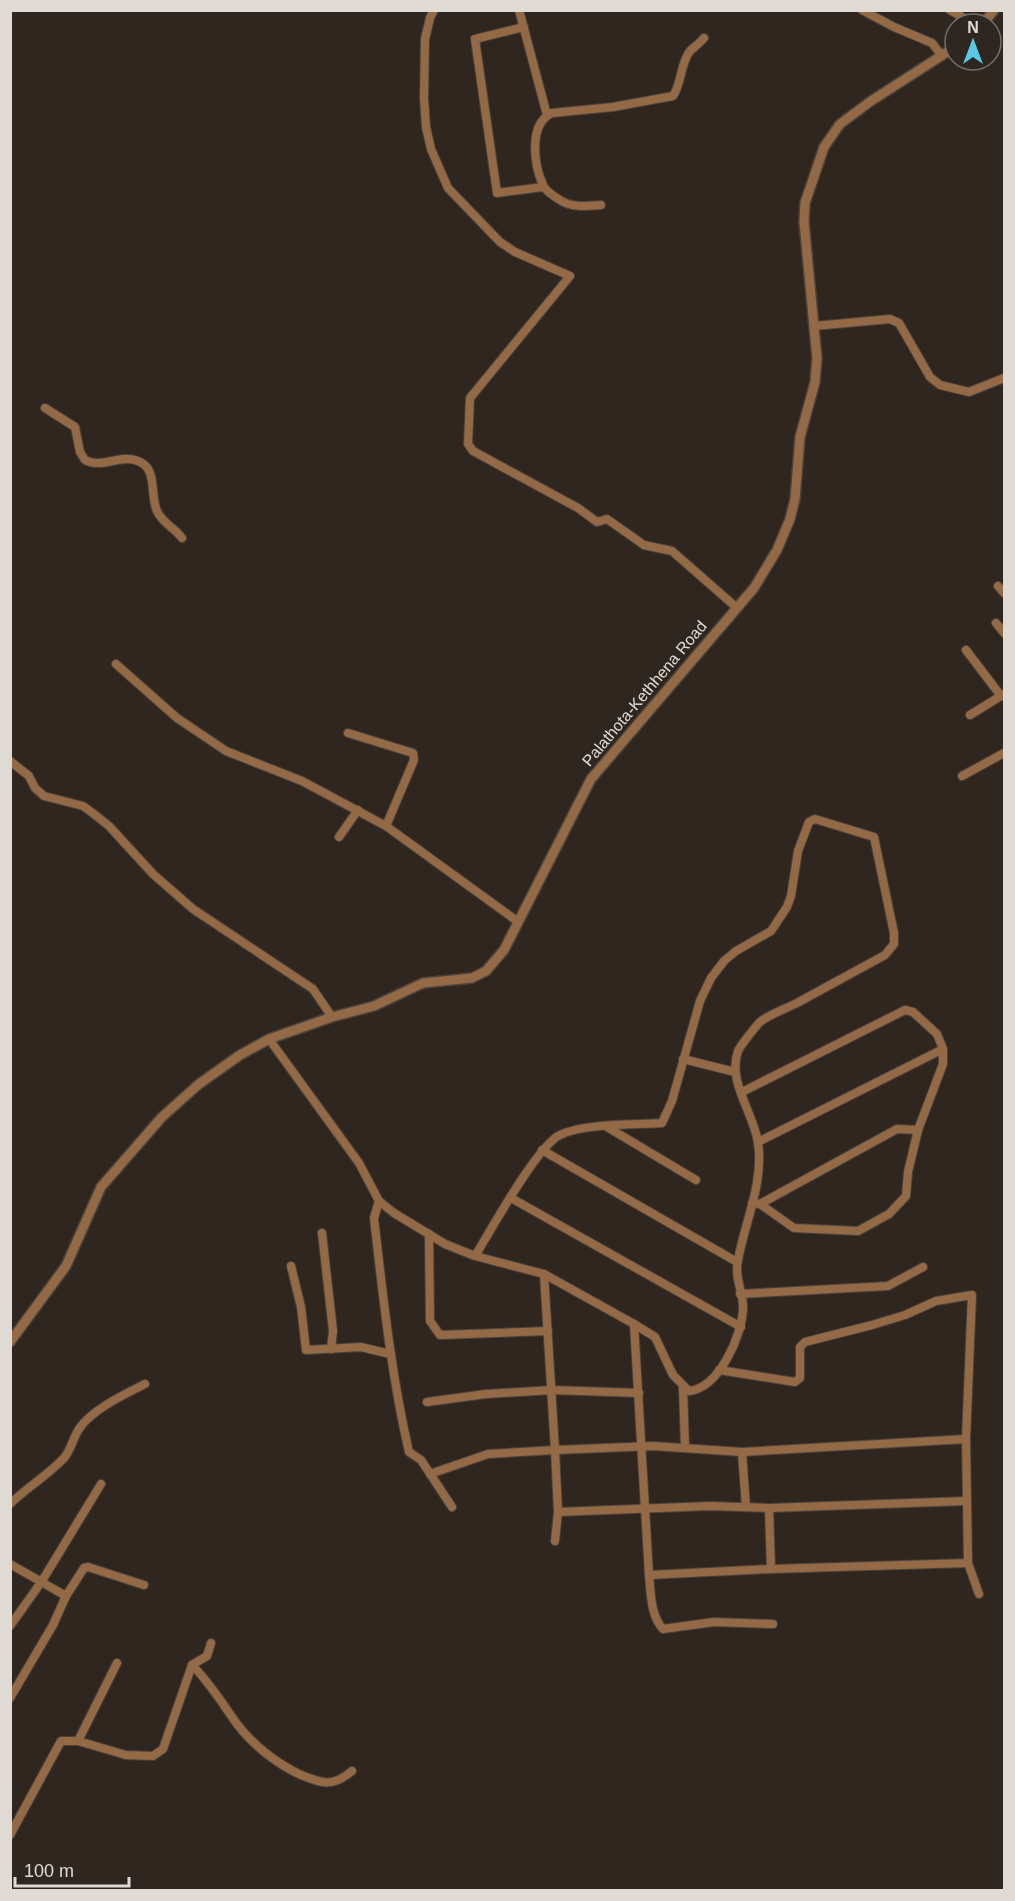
<svg xmlns="http://www.w3.org/2000/svg" width="1015" height="1901" font-family="Arial,sans-serif">
	<style>
		.lines { fill: none; stroke-linecap: round; stroke-linejoin: round }
		.minor-casing { stroke: #4b433c; stroke-width: 10 }
		.tertiary-casing { stroke: #4b433c; stroke-width: 12 }
		.minor { stroke: #946945; stroke-width: 8 }
		.tertiary { stroke: #946945; stroke-width: 9 }
		.labels { text-anchor: middle; stroke-width: 6; stroke-linejoin: round; paint-order: stroke }
		.street-label { font-size: 16px; fill: #e0dad5; stroke: #2f261f }
	</style>
	<rect width="100%" height="100%" fill="#2f261f"/>
	<g class="lines">
		<defs>
			<g id="minor">
				<path d="M434 10 430 18 425 39 424 98 426 127 431 149 448 188 500 242 515 252 570 276 470 398 468 444 473 451 578 508 597 522 607 519 644 545 672 551 737 608"/>
				<path d="M519 10 547 115"/>
				<path d="M862 10 894 27 932 43 942 56"/>
				<path d="M950 10 974 24"/>
				<path d="M524 27 475 39 497 193 543 187"/>
				<path d="M601 205C587 206 572 208 560 200 555 197 545 190 543 185 534 165 528 124 552 113L613 107 673 96C682 83 680 64 690 51 694 47 700 43 704 38"/>
				<path d="M814 326 890 319 899 323 930 377 940 385 969 392 1004 378"/>
				<path d="M45 408 75 427 80 452 85 460C102 469 118 455 135 460 159 466 149 493 157 511 162 523 175 528 182 538"/>
				<path d="M998 586 1004 593"/>
				<path d="M996 623 1004 633"/>
				<path d="M966 650 1001 696"/>
				<path d="M116 664 177 718 226 751 302 781 386 826 517 921"/>
				<path d="M970 715 1004 694"/>
				<path d="M348 733 413 753 414 760 386 826"/>
				<path d="M10 761 29 776 35 788 44 796 83 806 94 814 109 826 153 874 193 909 313 989 332 1017"/>
				<path d="M962 776 1004 753"/>
				<path d="M339 837 358 810"/>
				<path d="M269 1039 359 1163 379 1201 394 1213 445 1244 475 1256 544 1274 634 1324 655 1337 673 1375 689 1391C719 1388 742 1336 743 1309 744 1293 734 1279 738 1260 745 1222 764 1182 758 1143 754 1113 727 1082 738 1051 740 1046 756 1026 760 1022 770 1014 785 1009 797 1003 826 987 856 971 885 955L894 944V933L874 837 815 819 809 822 798 851 791 896 787 907 771 931 736 951 724 961 711 978 700 1001 672 1101 662 1123C634 1125 585 1123 560 1135 537 1146 491 1230 475 1256"/>
				<path d="M683 1059 735 1072"/>
				<path d="M742 1092 905 1010 913 1012 937 1034 943 1049V1064L918 1130 908 1172 906 1196 889 1214 858 1231 794 1228 760 1204 752 1203"/>
				<path d="M607 1127 696 1180"/>
				<path d="M758 1142 943 1049"/>
				<path d="M542 1150 737 1262"/>
				<path d="M511 1198 741 1327"/>
				<path d="M379 1201 374 1218C383 1296 391 1374 409 1452L421 1460 452 1507"/>
				<path d="M760 1204 897 1129 918 1130"/>
				<path d="M322 1233 333 1331 331 1349"/>
				<path d="M429 1234 430 1321 440 1335 548 1331"/>
				<path d="M291 1266 301 1307 306 1350 361 1347 390 1354"/>
				<path d="M544 1274 555 1450 653 1446 742 1452 966 1439"/>
				<path d="M740 1294 888 1286 923 1267"/>
				<path d="M634 1324 649 1575C651 1592 650 1615 663 1629L714 1622 773 1624"/>
				<path d="M719 1370 795 1382 800 1378V1347L805 1342 872 1325 905 1315 936 1301 972 1295 966 1439 968 1563 979 1594"/>
				<path d="M683 1387 685 1447"/>
				<path d="M427 1402 486 1394 552 1390 639 1393"/>
				<path d="M742 1452 746 1507"/>
				<path d="M430 1474 488 1454 555 1450 558 1512 555 1541"/>
				<path d="M10 1504C26 1488 47 1476 64 1458 71 1450 73 1438 79 1429 91 1410 125 1394 145 1384"/>
				<path d="M769 1508 771 1569"/>
				<path d="M558 1512 710 1506 769 1508 967 1501"/>
				<path d="M10 1564 66 1596"/>
				<path d="M649 1575 771 1569 968 1563"/>
				<path d="M10 1626 42 1581 101 1484"/>
				<path d="M192 1665C210 1683 222 1703 237 1724 253 1745 277 1764 301 1775 323 1784 333 1787 352 1771"/>
				<path d="M10 1698 53 1625 66 1596 84 1568 88 1567 144 1585"/>
				<path d="M78 1741 126 1755 153 1756 163 1749 192 1665 207 1656 211 1643"/>
				<path d="M10 1835 61 1741H78L117 1663"/>
			</g>
			<g id="tertiary">
				<path d="M983 24 994 10"/>
				<path d="M10 1342 66 1266 101 1187 162 1117 199 1084 240 1055 269 1039 332 1017 374 1006 423 983 472 978 486 971 504 950 591 779 754 588 777 550 790 519 795 499 800 437 815 382 817 358 804 222 805 203 824 147 840 124 871 101 955 47"/>
			</g>
		</defs>
		<use href="#minor" class="minor-casing"/>
		<use href="#tertiary" class="tertiary-casing"/>
		<use href="#minor" class="minor"/>
		<use href="#tertiary" class="tertiary"/>
	</g>
	<g class="labels">
		<g class="street-label">
			<text transform="translate(644 693) rotate(-50)" y="6">Palathota-Kethhena Road</text>
		</g>
	</g>
	<rect width="1015" height="1901" fill="none" stroke="#e0dad5" stroke-width="24"/>
	<g transform="translate(973 42)"><circle r="28" fill="#2f261f" stroke="#766e68" stroke-width="1.5"/>
	<path d="M0-4.5L10 22L0 15L-10 22Z" fill="#58c9e3"/>
	<text y="-9" font-size="16" font-weight="bold" text-anchor="middle" fill="#e0dad5">N</text>
	</g>
	<path d="M15 1877v9h114v-9" fill="none" stroke="#e0dad5" stroke-width="3"/>
	<text x="24" y="1877" font-size="18" fill="#e0dad5" stroke="#2f261f" stroke-width="4.5" paint-order="stroke">100 m</text>
</svg>
